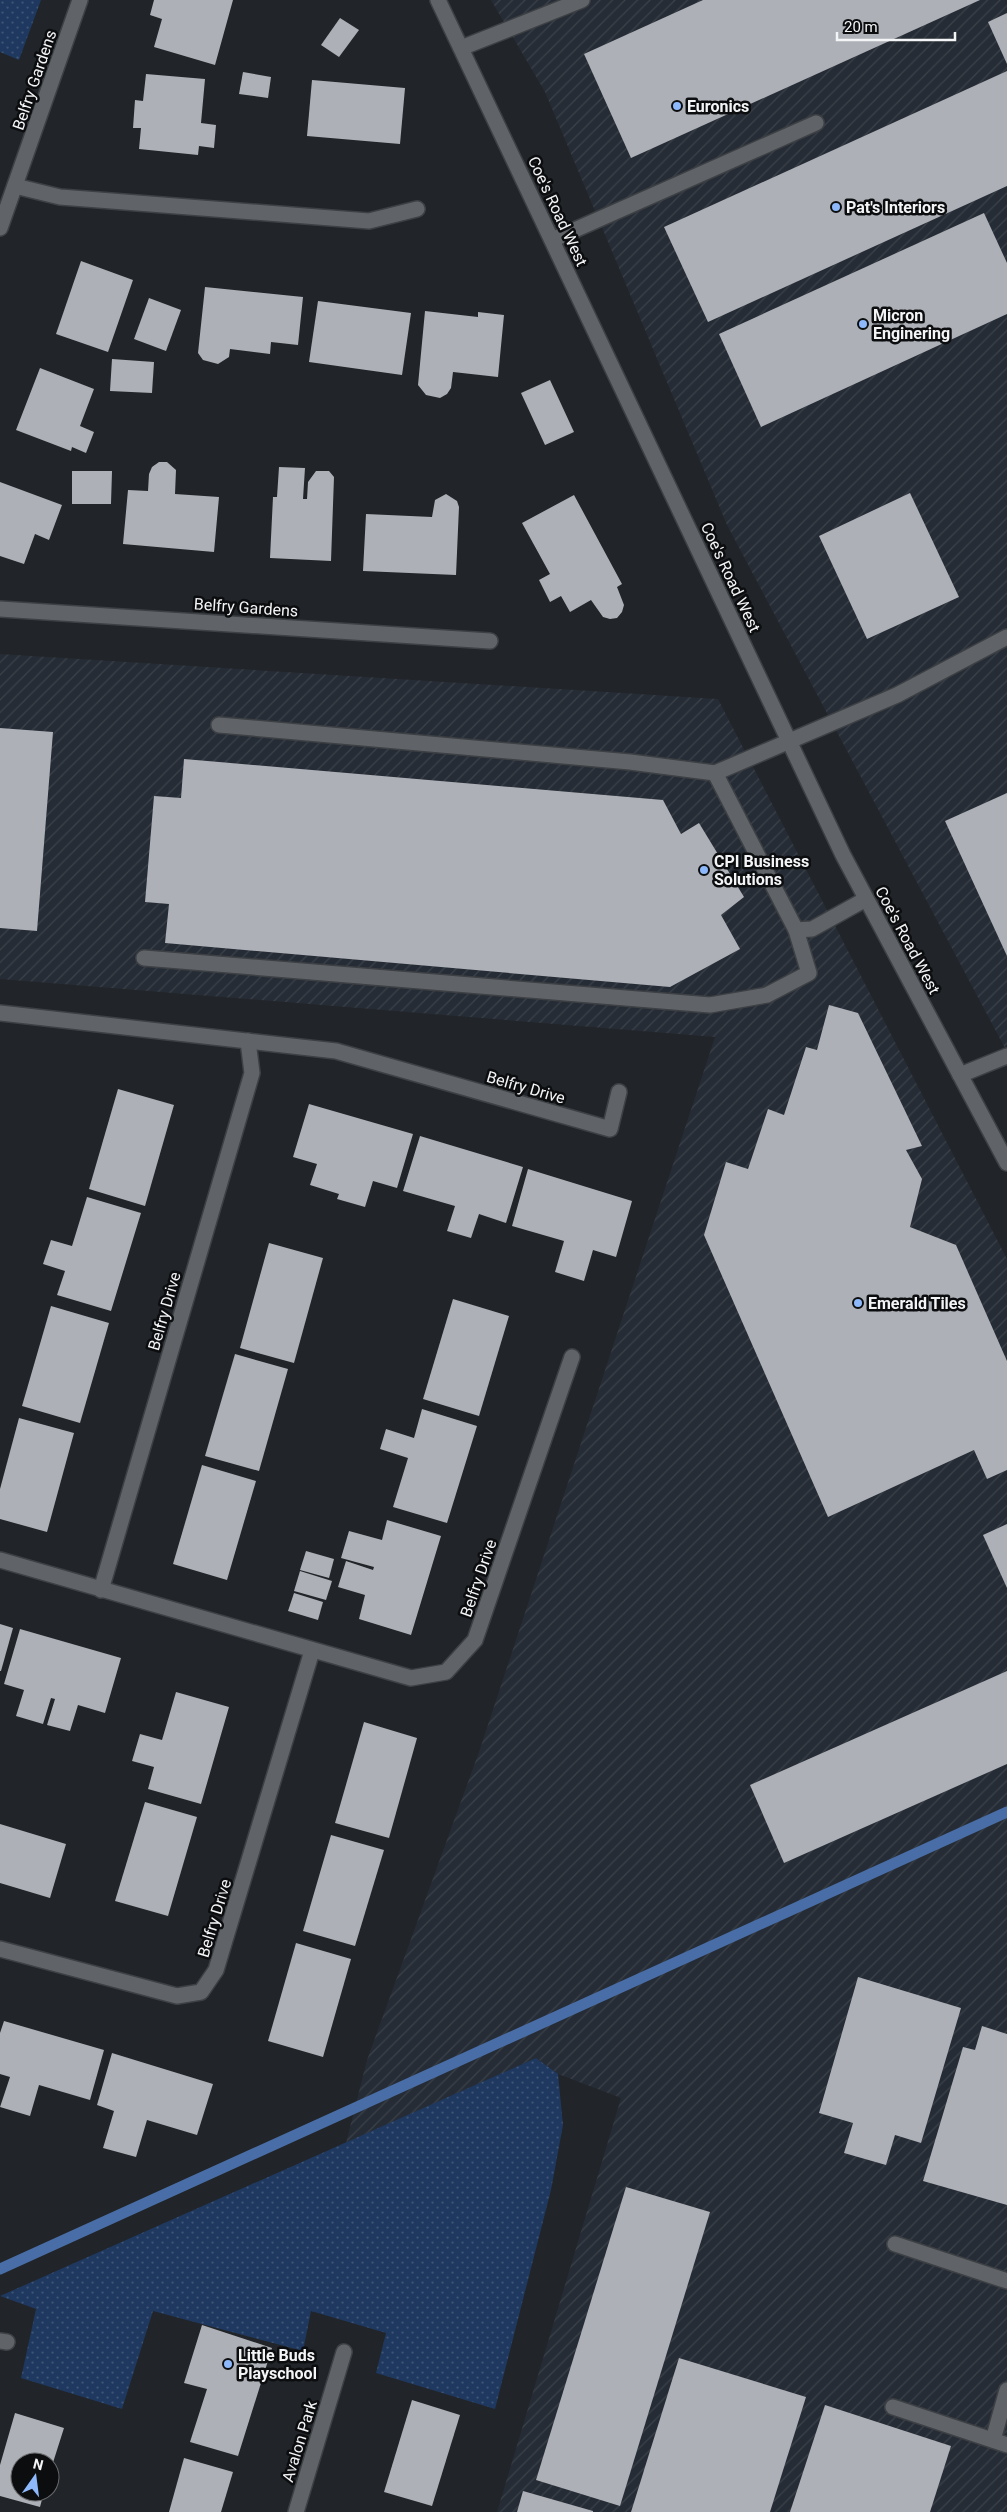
<svg xmlns="http://www.w3.org/2000/svg" width="1007" height="2512" font-family="Roboto,sans-serif">
	<style>
		.industrial { fill: url(#industrial-furrows) }
		.grass { fill: url(#grass-dots) }
		.lines { fill: none; stroke-linecap: round; stroke-linejoin: round }
		.stream { stroke: #496ea7; stroke-width: 11 }
		.building { fill: #adb0b6 }
		.minor-casing { stroke: #3d4044; stroke-width: 18 }
		.minor { stroke: #606468; stroke-width: 15 }
		.poi-dot { fill: #8db9fc; stroke: #0c0d0f; stroke-width: 2 }
		.labels { text-anchor: middle; stroke-width: 5; stroke-linejoin: round; paint-order: stroke }
		.street-label { font-size: 16px; fill: #f3f5f7; stroke: #0c0d0f }
		.poi-label { font-size: 16px; font-weight: bold; fill: #f3f5f7; stroke: #0c0d0f; text-anchor: start }
	</style>
	<defs>
		<pattern id="industrial-furrows" width="10" height="10" patternUnits="userSpaceOnUse" patternTransform="scale(1.25)"><rect width="10" height="10" fill="#262c35"/><path d="M-1 1l2-2M0 10L10 0M9 11l2-2" fill="none" stroke="#3b4149"/></pattern>
		<pattern id="grass-dots" width="8" height="8" patternUnits="userSpaceOnUse" patternTransform="scale(1.25)"><rect width="8" height="8" fill="#1e385f"/><path d="M2 2h.1M6 6h.1" fill="none" stroke="#3f5577" stroke-width="1.8" stroke-linecap="round"/></pattern>
	</defs>
	<rect width="100%" height="100%" fill="#212428"/>
	<g class="industrial">
		<path d="M491 0H1007V1052L727 525 545 92Z"/>
		<path d="M0 654 718 699 1007 1259V2512H497L621 2098 558 2074 536 2058 346 2143 367 2060 480 1749 715 1037 0 979Z"/>
	</g>
	<g class="grass">
		<path d="M0 0H41L19 60 0 52Z"/>
		<path d="M536 2058 558 2074 563 2125 551 2190 495 2409 376 2373 386 2333 311 2311 303 2351 153 2311 122 2409 21 2378 36 2309 0 2296Z"/>
	</g>
	<g class="lines">
		<path class="stream" d="M0 2269 1007 1812"/>
	</g>
	<g class="building">
		<path d="M154 0H233L215 65 154 47 162 19 150 15Z"/>
		<path d="M703 0H980L631 158 584 54Z"/>
		<path d="M1007 13V64L988 22Z"/>
		<path d="M340 18 359 30 339 57 321 45Z"/>
		<path d="M1007 71V186L708 322 664 227Z"/>
		<path d="M243 72 271 77 268 98 239 94Z"/>
		<path d="M146 74 205 79 201 123 216 125 214 148 199 146 198 155 139 149 141 128H133L135 100 143 101Z"/>
		<path d="M312 80 405 88 400 144 307 136Z"/>
		<path d="M984 213 1007 263V314L761 427 719 334Z"/>
		<path d="M81 261 133 280 108 352 56 334Z"/>
		<path d="M205 287 303 297 298 345 271 342 270 354 230 349 229 357 218 364 203 360 198 353Z"/>
		<path d="M149 298 181 310 166 351 134 339Z"/>
		<path d="M318 301 411 313 402 375 309 362Z"/>
		<path d="M425 311 478 317V312L504 315 498 377 453 372 451 388 447 394 440 398 426 395 418 385Z"/>
		<path d="M112 359 154 362 152 393 110 391Z"/>
		<path d="M40 368 94 389 80 426 94 432 86 453 72 447 71 451 16 430Z"/>
		<path d="M550 380 574 432 545 445 521 393Z"/>
		<path d="M159 462H167L176 470 175 494 219 497 214 552 123 544 128 490 148 491 149 474 152 467Z"/>
		<path d="M279 467 305 468 303 499H307L308 482 316 471H329L334 477 331 561 270 558 273 497H277Z"/>
		<path d="M72 471H112L111 504H72Z"/>
		<path d="M0 482 62 505 49 540 35 534 24 564 0 556Z"/>
		<path d="M910 493 959 597 867 639 819 536Z"/>
		<path d="M446 494 457 501 459 507 456 575 363 571 366 514 432 517 435 500Z"/>
		<path d="M574 495 622 584 617 587 624 605 622 612 617 618 610 619 603 617 591 600 570 612 561 596 550 602 539 580 550 574 522 523Z"/>
		<path d="M0 728 53 732 37 931 0 928Z"/>
		<path d="M184 759 663 800 681 834 699 823 744 897 721 915 740 949 670 987 165 943 169 904 145 902 154 796 181 798Z"/>
		<path d="M1007 793V956L945 821Z"/>
		<path d="M829 1005 858 1013 922 1146 906 1150 922 1179 910 1227 956 1245 1007 1361V1470L987 1479 974 1450 828 1517 704 1235 726 1162 748 1169 768 1109 784 1115 806 1047 817 1050Z"/>
		<path d="M118 1089 174 1105 145 1206 89 1189Z"/>
		<path d="M309 1104 413 1134 397 1188 373 1181 365 1207 337 1199 339 1194 310 1185 317 1164 293 1157Z"/>
		<path d="M420 1136 523 1167 506 1223 479 1214 471 1238 447 1231 455 1206 403 1191Z"/>
		<path d="M528 1169 632 1201 616 1257 593 1250 584 1281 555 1272 564 1241 512 1226Z"/>
		<path d="M87 1197 141 1213 111 1311 57 1295 65 1271 43 1264 51 1240 72 1246Z"/>
		<path d="M269 1243 323 1258 294 1363 240 1348Z"/>
		<path d="M453 1299 509 1316 479 1416 423 1399Z"/>
		<path d="M51 1306 109 1323 80 1423 22 1406Z"/>
		<path d="M235 1354 288 1369 259 1471 205 1456Z"/>
		<path d="M422 1409 477 1426 447 1523 393 1507 408 1458 380 1449 386 1429 414 1438Z"/>
		<path d="M19 1418 74 1433 47 1532 0 1519V1489Z"/>
		<path d="M202 1465 256 1481 227 1580 173 1564Z"/>
		<path d="M387 1520 441 1536 411 1635 359 1619 365 1595 338 1587 346 1561 373 1570 374 1567 341 1558 349 1531 382 1540Z"/>
		<path d="M1007 1524V1588L983 1535Z"/>
		<path d="M306 1551 334 1559 329 1578 300 1570Z"/>
		<path d="M300 1571 332 1581 326 1600 294 1591Z"/>
		<path d="M294 1593 323 1602 318 1620 288 1611Z"/>
		<path d="M0 1624 13 1628 1 1671H0Z"/>
		<path d="M20 1629 121 1658 105 1713 78 1705 70 1731 47 1725 55 1699 51 1698 43 1724 16 1716 24 1690 4 1684Z"/>
		<path d="M1007 1671V1764L784 1863 750 1785Z"/>
		<path d="M176 1692 229 1707 201 1804 148 1789 154 1767 132 1761 140 1734 162 1740Z"/>
		<path d="M364 1722 417 1738 389 1838 335 1823Z"/>
		<path d="M145 1802 197 1817 168 1916 115 1901Z"/>
		<path d="M0 1824 66 1844 50 1898 0 1883Z"/>
		<path d="M331 1835 384 1850 355 1946 303 1931Z"/>
		<path d="M296 1943 351 1959 323 2057 268 2041Z"/>
		<path d="M858 1977 961 2008 921 2143 895 2135 886 2165 844 2153 853 2123 819 2113Z"/>
		<path d="M4 2021 104 2050 90 2100 39 2085 30 2116 0 2107 10 2077 0 2074V2033Z"/>
		<path d="M982 2026 1007 2034V2205L923 2181 963 2047 975 2050Z"/>
		<path d="M112 2053 213 2084 197 2135 147 2120 136 2157 103 2148 114 2111 97 2105Z"/>
		<path d="M626 2187 710 2212 620 2506 536 2480Z"/>
		<path d="M202 2325 272 2348 238 2456 190 2442 207 2389 184 2383Z"/>
		<path d="M679 2358 806 2397 770 2512H631Z"/>
		<path d="M412 2400 460 2415 432 2506 384 2492Z"/>
		<path d="M825 2405 951 2446 930 2512H790Z"/>
		<path d="M15 2413 64 2428 50 2472V2462H20V2492H44L40 2507 0 2496V2465Z"/>
		<path d="M184 2458 233 2472 221 2512H169Z"/>
		<path d="M523 2491 593 2511V2512H517Z"/>
	</g>
	<g class="lines">
		<defs>
			<g id="minor">
				<path d="M438 0 843 855 1007 1163"/>
				<path d="M461 48 582 0"/>
				<path d="M15 186 60 197 369 221 417 209"/>
				<path d="M0 228 80 0"/>
				<path d="M552 240 816 123"/>
				<path d="M0 609 490 641"/>
				<path d="M219 725 630 762 715 773 897 695 1007 637"/>
				<path d="M715 773 796 930 812 929 866 899"/>
				<path d="M144 958 710 1005 767 995 809 973 796 930"/>
				<path d="M0 1013 336 1051 610 1129 619 1092"/>
				<path d="M960 1075 1007 1056"/>
				<path d="M0 1560 411 1678 446 1672 475 1640 572 1357"/>
				<path d="M101 1590 252 1073 248 1041"/>
				<path d="M0 1949 177 1996 201 1992 216 1970 312 1651"/>
				<path d="M895 2244 1007 2281"/>
				<path d="M0 2341 7 2342"/>
				<path d="M893 2407 1007 2445"/>
				<path d="M993 2440 1007 2390"/>
				<path d="M296 2512 344 2352"/>
			</g>
		</defs>
		<use href="#minor" class="minor-casing"/>
		<use href="#minor" class="minor"/>
	</g>
	<g class="poi-dot">
		<circle cx="677" cy="106" r="5"/>
		<circle cx="836" cy="207" r="5"/>
		<circle cx="863" cy="324" r="5"/>
		<circle cx="704" cy="870" r="5"/>
		<circle cx="858" cy="1303" r="5"/>
		<circle cx="228" cy="2364" r="5"/>
	</g>
	<g class="labels">
		<g class="street-label">
			<text transform="translate(34 80) rotate(-71)" y="6">Belfry Gardens</text>
			<text transform="translate(558 211) rotate(65)" y="6">Coe's Road West</text>
			<text transform="translate(731 577) rotate(65)" y="6">Coe's Road West</text>
			<text transform="translate(246 607) rotate(4)" y="6">Belfry Gardens</text>
			<text transform="translate(908 940) rotate(62)" y="6">Coe's Road West</text>
			<text transform="translate(526 1087) rotate(16)" y="6">Belfry Drive</text>
			<text transform="translate(164 1311) rotate(-74)" y="6">Belfry Drive</text>
			<text transform="translate(478 1578) rotate(-71)" y="6">Belfry Drive</text>
			<text transform="translate(214 1918) rotate(-73)" y="6">Belfry Drive</text>
			<text transform="translate(299 2441) rotate(-73)" y="6">Avalon Park</text>
		</g>
		<g class="poi-label">
			<text x="687" y="112">Euronics</text>
			<text x="846" y="213">Pat's Interiors</text>
			<text x="873" y="321">Micron<tspan x="873" dy="18">Enginering</tspan></text>
			<text x="714" y="867">CPI Business<tspan x="714" dy="18">Solutions</tspan></text>
			<text x="868" y="1309">Emerald Tiles</text>
			<text x="238" y="2361">Little Buds<tspan x="238" dy="18">Playschool</tspan></text>
		</g>
	</g>
	<g transform="translate(35 2477) rotate(14)"><circle r="24" fill="#0c0d0f" stroke="#686a6c"/>
	<path d="M0-4L9 19L0 12L-9 19Z" fill="#8db9fc"/>
	<text y="-8" font-size="14" font-weight="bold" text-anchor="middle" fill="#f3f5f7">N</text>
	</g>
	<path d="M837 32v8h118v-8" fill="none" stroke="#f3f5f7" stroke-width="2.5"/>
	<text x="844" y="32" font-size="15" fill="#f3f5f7" stroke="#0c0d0f" stroke-width="4" paint-order="stroke">20 m</text>
</svg>
